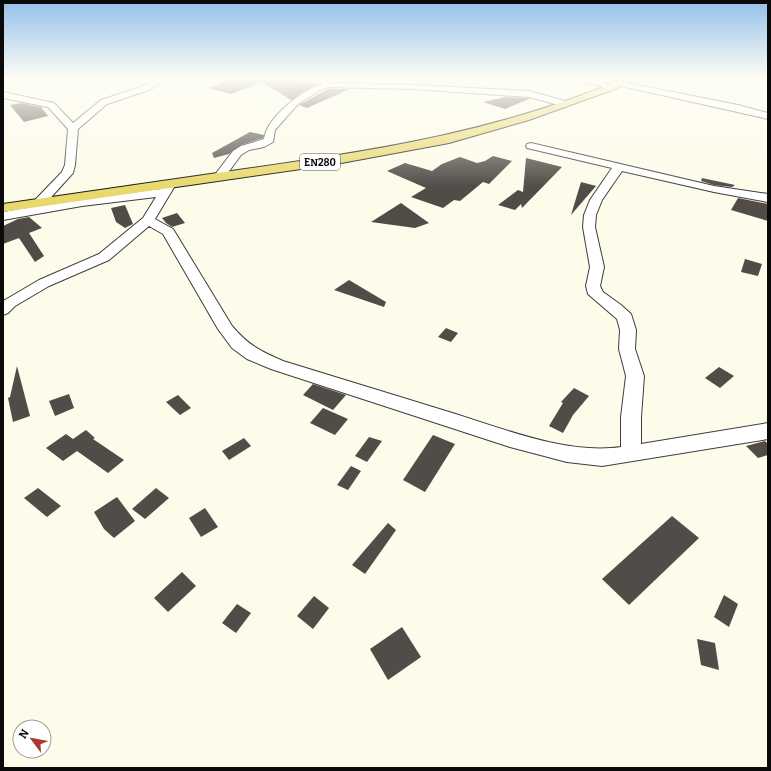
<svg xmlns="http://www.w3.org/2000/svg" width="771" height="771" font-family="Bitter,serif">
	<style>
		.building { fill: #514c47 }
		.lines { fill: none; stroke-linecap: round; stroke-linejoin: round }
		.minor-casing { stroke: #3d3d3d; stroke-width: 2 }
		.major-casing { stroke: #1b1b1b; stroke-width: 2 }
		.minor { fill: #fff; fill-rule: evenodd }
		.major { fill: #e9d86c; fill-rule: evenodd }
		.labels { text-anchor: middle; stroke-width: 4; stroke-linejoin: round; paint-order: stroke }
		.shield { fill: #fff; stroke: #545454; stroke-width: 1 }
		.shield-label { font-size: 10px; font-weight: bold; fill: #0a0a0a }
	</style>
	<rect width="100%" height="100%" fill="#fdfbe9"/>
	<g class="building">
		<path d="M230 79H292L318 84 291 100 262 82 231 94 208 88Z"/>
		<path d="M328 89H350L307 108 299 105Z"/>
		<path d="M505 97 529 98V99L505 109 483 102Z"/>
		<path d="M21 103 41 107 48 116 24 122 10 105Z"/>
		<path d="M250 132 264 135 263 138 241 145 229 154 214 158 212 153Z"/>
		<path d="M493 156 512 161 489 184 483 182 460 201 454 200 443 208 411 197 426 188 387 171 405 163 432 171 442 164 460 157 477 163 485 161Z"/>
		<path d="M526 158 562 167 522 208 521 204 515 210 498 205 518 190 523 192Z"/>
		<path d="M702 178 735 185 732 187 714 185 701 181Z"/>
		<path d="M581 182 596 186 571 215Z"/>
		<path d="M738 198 768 204V221L731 210Z"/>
		<path d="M401 203 429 223 415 228 371 222Z"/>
		<path d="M125 205 133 224 125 228 116 222 111 208Z"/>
		<path d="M177 213 185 223 172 227 166 223 162 218Z"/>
		<path d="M29 217 42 228 29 233 44 256 35 262 19 238 3 244V226L18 219Z"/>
		<path d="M745 259 762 264 758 276 741 272Z"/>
		<path d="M349 280 386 302 384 307 334 290Z"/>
		<path d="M446 328 458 333 451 342 438 337Z"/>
		<path d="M17 366 30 416 13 422 8 398 10 397Z"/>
		<path d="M719 367 734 376 720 388 705 378Z"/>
		<path d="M313 384 346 395 333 410 303 395Z"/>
		<path d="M574 388 589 396 573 415 563 433 549 426 563 403 561 402Z"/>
		<path d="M69 394 74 408 55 416 49 401Z"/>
		<path d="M178 395 191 408 180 415 166 402Z"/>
		<path d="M323 408 348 419 335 435 310 423Z"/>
		<path d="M86 430 95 438 93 439 124 460 108 473 77 451 63 461 46 448 66 434 73 439Z"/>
		<path d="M433 435 455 444 425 492 403 480Z"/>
		<path d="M369 437 382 441 367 462 355 456Z"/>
		<path d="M244 438 251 446 229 460 222 451Z"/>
		<path d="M765 441 768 444V455L758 458 746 446Z"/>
		<path d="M351 466 361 471 348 490 337 485Z"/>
		<path d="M38 488 61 506 47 517 24 498Z"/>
		<path d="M156 488 169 498 145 519 132 509Z"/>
		<path d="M117 497 135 521 114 538 104 529 94 512Z"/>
		<path d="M205 508 218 527 201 537 189 518Z"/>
		<path d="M672 516 699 538 629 605 602 579Z"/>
		<path d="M388 523 396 530 365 574 352 565Z"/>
		<path d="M182 572 196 586 168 612 154 598Z"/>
		<path d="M724 595 738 604 729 627 714 617Z"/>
		<path d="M314 596 329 608 313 629 297 616Z"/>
		<path d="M237 604 251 613 236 633 222 623Z"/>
		<path d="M402 627 421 657 388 680 370 649Z"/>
		<path d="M697 639 715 643 719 670 701 665Z"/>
	</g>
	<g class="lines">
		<defs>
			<g id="minor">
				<path d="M158 79H168L149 90 107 104 78 129 75 165 73 173 44 205 82 198 161 189 166 182H174L176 184 155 219 173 229 232 326C248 345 260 351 283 361 338 378 394 395 449 412 501 428 567 455 621 447V417L626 376 619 349 620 330 617 319 588 294 586 286 590 267 583 227 584 215 590 200 612 168 527 148 526 146 527 144 531 143 714 186 768 194V202L714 192 622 171 602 200 596 215 595 227 604 267 600 286 603 292 621 305 631 314 636 330 635 349 644 376 641 417V444L768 423V439L602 466 567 462 510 447 271 369 247 359 232 348 218 329 163 234 149 226 109 260 49 286 15 306 8 313 3 315V301L5 300 39 280 99 254 143 218 156 197 82 206 3 220V212L37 206 33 203 35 200 62 172 65 165 68 129 48 107 3 98V92L54 103 73 123 101 100 143 86Z"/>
				<path d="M317 79H325L330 83 413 85 529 91 569 102 570 104 566 107 529 97 413 89 328 87 320 90 298 104 275 130 273 142 264 147 249 150 241 155 224 178H216L214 176 233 151 241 146 264 139C267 117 302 90 322 84Z"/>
				<path d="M576 79H588L615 87 611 89Z"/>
				<path d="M617 81 738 105 768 113V119L617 85Z"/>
			</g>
			<path id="major" d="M622 79H634L615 89 529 120 449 143 336 164 3 212V204C86 192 169 180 252 168 378 150 504 130 622 79Z"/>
		</defs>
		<use href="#minor" class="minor-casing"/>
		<use href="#major" class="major-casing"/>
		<use href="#minor" class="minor"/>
		<use href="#major" class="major"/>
	</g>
	<linearGradient id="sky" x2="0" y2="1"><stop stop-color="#93c0ea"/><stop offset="0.42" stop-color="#fefdf5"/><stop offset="1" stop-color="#fefdf5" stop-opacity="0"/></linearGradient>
	<rect width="771" height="187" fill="url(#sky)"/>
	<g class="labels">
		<rect class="shield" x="300" y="154" width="40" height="16" rx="3"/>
		<g class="shield-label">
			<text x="320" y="166">EN280</text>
		</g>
	</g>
	<rect width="771" height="771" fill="none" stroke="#0a0a0a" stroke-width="8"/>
	<g transform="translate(32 739) rotate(302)"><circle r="19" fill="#ffffff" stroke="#9d9d9d"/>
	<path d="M0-3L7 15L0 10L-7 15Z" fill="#a93932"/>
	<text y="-6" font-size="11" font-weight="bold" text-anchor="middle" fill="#0a0a0a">N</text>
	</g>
</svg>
